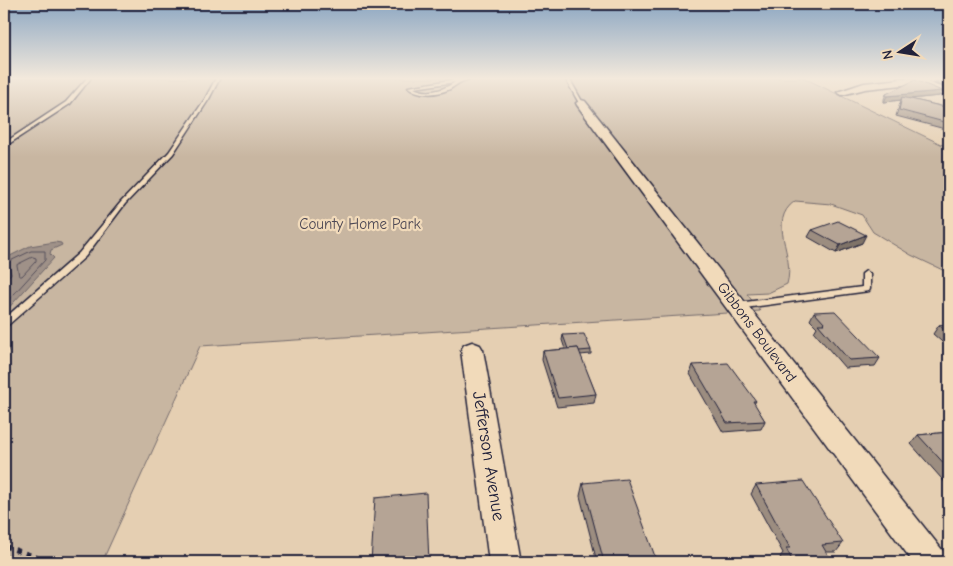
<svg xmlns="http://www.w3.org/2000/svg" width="953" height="566" font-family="'Comic Neue',sans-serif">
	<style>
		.green { fill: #c8b6a1; stroke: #756c6e }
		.water { fill: #9f9188; stroke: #6d6569 }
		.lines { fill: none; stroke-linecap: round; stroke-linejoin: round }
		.shore { stroke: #544e5a; stroke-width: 1 }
		.service-casing { stroke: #22223b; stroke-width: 3 }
		.minor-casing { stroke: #22223b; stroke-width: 3 }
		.tertiary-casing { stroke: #22223b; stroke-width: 4 }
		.path-far1 { stroke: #22223b; stroke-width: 4; stroke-dasharray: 4.5 4.5; stroke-linecap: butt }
		.path { stroke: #22223b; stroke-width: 5; stroke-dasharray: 5.5 5.5; stroke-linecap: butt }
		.service { fill: #f1daba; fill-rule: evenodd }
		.minor { fill: #f1daba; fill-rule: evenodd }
		.tertiary { fill: #f1daba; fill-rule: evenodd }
		.wall { fill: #9c8d80; stroke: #22223b }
		.shaded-wall { fill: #7f7368; stroke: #22223b }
		.building { fill: #b5a495; stroke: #22223b }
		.labels { text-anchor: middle; stroke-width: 4.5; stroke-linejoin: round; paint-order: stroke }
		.park-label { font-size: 15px; fill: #4c4754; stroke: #f1daba }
		.street-label { font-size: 15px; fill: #22223b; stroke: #f1daba }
		.near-street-label { font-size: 18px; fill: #22223b; stroke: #f1daba }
	</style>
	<rect width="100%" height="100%" fill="#e5cfb2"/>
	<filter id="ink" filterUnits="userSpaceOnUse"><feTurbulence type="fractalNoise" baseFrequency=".02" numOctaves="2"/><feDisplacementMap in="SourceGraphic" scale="10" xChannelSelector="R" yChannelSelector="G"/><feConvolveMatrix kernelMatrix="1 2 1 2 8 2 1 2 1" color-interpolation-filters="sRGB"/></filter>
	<g filter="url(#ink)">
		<path class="green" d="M4 78H804L949 148V273L911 255 873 232 862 215 831 204 795 201C766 222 796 254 787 284L768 293 747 294 760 311 200 346 102 562H4Z"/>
		<path class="water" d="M55 242 61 243 62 245 51 250 50 254 54 258 4 313V276L7 272 4 271V259L30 246Z"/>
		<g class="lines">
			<g class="shore">
				<path d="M33 257 36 258V261L22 276H19L17 265Z"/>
				<path d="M4 279 11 274 8 262 31 251H45V260L4 305"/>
			</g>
			<defs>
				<g id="service">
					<path d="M87 78H91L70 104 4 147V143L66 102Z"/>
					<path d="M216 78H220L209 99 173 154 125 204 85 257 7 326 4 327V319L79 253 121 202 169 152 205 99Z"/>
					<path d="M463 78H475C471 80 467 79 464 81 459 82 455 86 450 89 436 95 420 96 408 87ZM455 82C443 90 428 95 414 88Z"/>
					<path d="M565 78H569L583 103V104L579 103Z"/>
					<path d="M866 271 870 274V289L869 291 738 309 733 306 738 303 862 287V274Z"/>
				</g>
				<g id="minor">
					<path d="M911 78H944L939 81 865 89 842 95 837 92 864 83Z"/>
					<path d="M581 100 585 101 943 551 948 562H913L577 105 576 103Z"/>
					<path d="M472 342 480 345 483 350 521 562H489L461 350 464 345Z"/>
				</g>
				<path id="tertiary" d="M898 78H916L949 90V98Z"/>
			</defs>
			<use href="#service" class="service-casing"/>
			<use href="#minor" class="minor-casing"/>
			<use href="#tertiary" class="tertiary-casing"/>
			<path class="path-far1" d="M4 349 10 350"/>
			<path class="path" d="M4 546 36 557 35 562"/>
			<use href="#service" class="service"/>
			<use href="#minor" class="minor"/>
			<use href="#tertiary" class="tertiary"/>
		</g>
		<g class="wall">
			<path d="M938 78H949V88L936 83Z"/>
			<path d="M886 94 939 96 910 99 949 108V126L945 129 896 116 901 100 884 102V99Z"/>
			<path d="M812 230 862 243 836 253 808 237Z"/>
			<path d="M814 312 880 358 875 366 845 368 814 332 817 327 810 320Z"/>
			<path d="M949 324V348L933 334 939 325Z"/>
			<path d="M563 335 591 350V354L580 355 596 394 594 403 557 407 542 360 543 351 565 349 562 340Z"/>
			<path d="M693 365 756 401 754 404 765 421 761 429 723 432 690 374Z"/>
			<path d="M949 432V487L911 444 918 435Z"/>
			<path d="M583 483 657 562H597L580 496Z"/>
			<path d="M756 485 843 543 836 552H826L832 562H783L780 557 783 553 751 494Z"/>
		</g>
		<g class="shaded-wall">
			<path d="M942 91 939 96 901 100 902 97 901 100 884 102 887 96Z"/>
			<path d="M949 122V126L945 129 948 123Z"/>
			<path d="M866 235 862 243 836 253 840 245Z"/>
		</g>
		<g class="building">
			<path d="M939 78H949V82Z"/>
			<path d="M915 80 942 91 887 96 886 94Z"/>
			<path d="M902 97 949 108V122L948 123 899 110Z"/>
			<path d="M838 221 866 235 840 245 812 230Z"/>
			<path d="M835 311 880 358 849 360 818 324H825L814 312Z"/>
			<path d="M949 324V334L939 325Z"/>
			<path d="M584 334 591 350 579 351 578 348 568 349 563 335Z"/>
			<path d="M578 348 596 394 558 398 543 351Z"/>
			<path d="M728 363 756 401H753L765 421 727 423 693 365Z"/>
			<path d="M949 432V469L918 435Z"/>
			<path d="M627 479 657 562H604L583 483Z"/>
			<path d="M803 481 843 543 822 545 832 562H793L786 548H790L756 485Z"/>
			<path d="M426 493 429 562H371L375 498Z"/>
		</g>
	</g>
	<linearGradient id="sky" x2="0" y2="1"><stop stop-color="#8ba6c2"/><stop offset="0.5" stop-color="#f3e9dc"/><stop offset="1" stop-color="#f3e9dc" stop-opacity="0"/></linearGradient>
	<rect width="953" height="157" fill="url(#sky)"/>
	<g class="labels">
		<g class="park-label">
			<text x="360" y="229">County Home Park</text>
		</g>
		<g class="street-label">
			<text transform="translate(757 332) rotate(53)" y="5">Gibbons Boulevard</text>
		</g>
		<g class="near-street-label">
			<text transform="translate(489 456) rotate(81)" y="6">Jefferson Avenue</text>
		</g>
	</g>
	<rect width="953" height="566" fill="none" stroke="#f1daba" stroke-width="20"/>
	<rect x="10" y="10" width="933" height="546" fill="none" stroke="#22223b" stroke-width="2" filter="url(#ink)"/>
	<g transform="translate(900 52) rotate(258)" stroke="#f1daba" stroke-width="4" paint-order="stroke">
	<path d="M0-4L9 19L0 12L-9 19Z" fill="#22223b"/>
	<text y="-8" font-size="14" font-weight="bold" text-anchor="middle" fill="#22223b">N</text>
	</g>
</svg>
